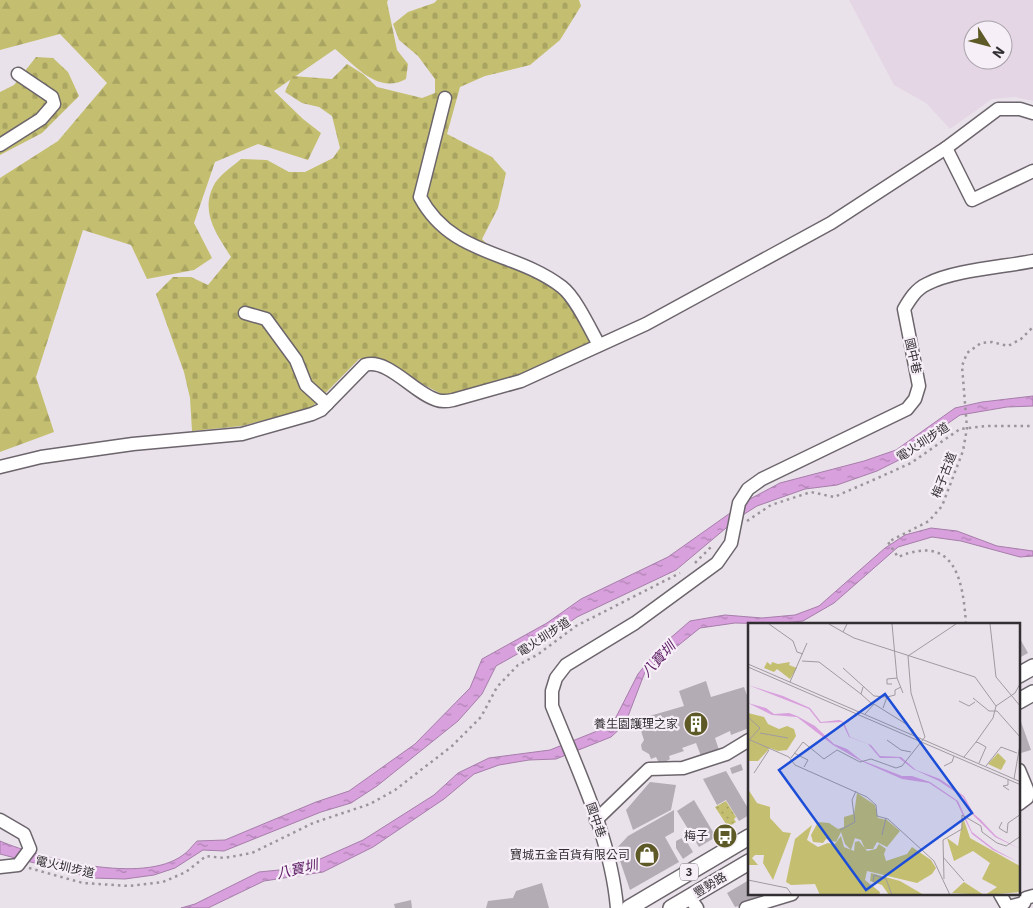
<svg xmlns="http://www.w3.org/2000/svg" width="1033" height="908" font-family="'IBM Plex Sans','Noto Sans TC',sans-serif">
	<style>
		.built { fill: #e4d6e5; fill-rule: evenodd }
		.forest { fill: url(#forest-firs) }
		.cemetery { fill: url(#cemetery-stones) }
		.garden { fill: url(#garden-dots) }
		.water { fill: url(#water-ripples); stroke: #a67eaa }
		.building { fill: #b4acb5 }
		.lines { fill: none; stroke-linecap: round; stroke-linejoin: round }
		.minor-casing { stroke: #6c656c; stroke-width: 15 }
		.major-casing { stroke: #6c656c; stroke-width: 18 }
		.path { stroke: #9b959b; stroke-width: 2.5; stroke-dasharray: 2.5 4; stroke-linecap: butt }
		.minor { stroke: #fff; stroke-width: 12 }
		.major { stroke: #fff; stroke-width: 15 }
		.labels { text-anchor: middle; stroke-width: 4.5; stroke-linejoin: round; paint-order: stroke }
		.shield { fill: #f7eff8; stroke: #6d696d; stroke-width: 1 }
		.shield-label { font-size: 11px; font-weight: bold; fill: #322f32 }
		.street-label { font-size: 12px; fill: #322f32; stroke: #f7eff8 }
		.poi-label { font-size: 12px; fill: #322f32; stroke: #f7eff8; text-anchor: end }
		.water-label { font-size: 14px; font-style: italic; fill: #5d1b64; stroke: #f7eff8 }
		.inset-road { fill: none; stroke: #a09aa0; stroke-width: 1 }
		.view { fill: #1d4ed8; fill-opacity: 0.15; stroke: #1d4ed8; stroke-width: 2.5 }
		.inset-edge { fill: none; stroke: #322f32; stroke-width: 2.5 }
	</style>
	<defs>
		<pattern id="forest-firs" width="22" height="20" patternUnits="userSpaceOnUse" patternTransform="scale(1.25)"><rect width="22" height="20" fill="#c4bf70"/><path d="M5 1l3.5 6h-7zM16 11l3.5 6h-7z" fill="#a9a461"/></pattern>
		<pattern id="cemetery-stones" width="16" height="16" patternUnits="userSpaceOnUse" patternTransform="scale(1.25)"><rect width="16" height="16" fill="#c4bf70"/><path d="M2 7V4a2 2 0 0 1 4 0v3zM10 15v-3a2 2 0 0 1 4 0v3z" fill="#a9a461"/></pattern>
		<pattern id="garden-dots" width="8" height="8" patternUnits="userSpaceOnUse" patternTransform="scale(1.25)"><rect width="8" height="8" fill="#c4bf70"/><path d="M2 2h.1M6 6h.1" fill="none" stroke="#a9a461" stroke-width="1.8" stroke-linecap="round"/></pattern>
		<pattern id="water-ripples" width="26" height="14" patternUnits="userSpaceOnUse" patternTransform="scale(1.25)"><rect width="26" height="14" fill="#d8a0dd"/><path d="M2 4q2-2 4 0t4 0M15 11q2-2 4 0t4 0" fill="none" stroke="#b083b4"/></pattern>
	</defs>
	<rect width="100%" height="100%" fill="#eae2ea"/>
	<path class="built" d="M849 0H1033V101L1015 97 992 99 950 129 926 103 894 85ZM973 30H1003V60H973Z"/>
	<path class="forest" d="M0 0H388L387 2 397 50 408 64 406 79C378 95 355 65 335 49L274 91 303 119 321 133 308 160 258 144 215 162 194 223 212 258 194 270 147 279 131 245 83 230 36 377 54 432 0 452V178L58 141 107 83 60 34 0 50Z"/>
	<g class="cemetery">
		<path d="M437 0H579L581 6 560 40 530 65 485 76 460 87 447 134 492 157 506 173 498 208 482 239 493 250 532 264 566 298 590 343 519 375 445 396 372 357 359 359 311 408 242 426 192 431 190 398 184 372 156 294 173 277H191L208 285 231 257C216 233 199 211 215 183 221 174 233 166 241 159L267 160 289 172H305L333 158 340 148 332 116 319 107 302 103 285 92 292 76 332 79 347 64 363 74 377 87 422 98 435 93V79L418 56 399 40 393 24 408 12 434 3Z"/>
		<path d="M36 57 53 58 68 72 79 96 42 133 0 155V92L14 85Z"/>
	</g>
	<path class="garden" d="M726 801 736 817 734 819 736 822 728 827 715 807Z"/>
	<g class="water">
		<path d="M1033 396V406L1007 407 960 415 924 440 903 458 877 471 837 485 805 489 757 506 738 518 676 570 577 617 553 634 496 666 482 694 458 721 377 786 351 803 321 812 224 851 203 850 175 868 154 875 125 879 92 878 0 854V841C43 859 143 885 183 855 188 852 192 846 197 841L225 840 316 802 349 791 415 744 470 688 482 659 547 623 581 599 668 557 750 499 780 483 864 461 896 450 955 408 982 402Z"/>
		<path d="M931 528 957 531 997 546 1033 551V556L1020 557 961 541 932 537 898 547 834 603 803 621 773 624 735 623 700 628 645 672 625 724 611 737 556 759 529 760 499 765 474 774 444 799 373 847 323 872 264 881 208 908H181L195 904 259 872 289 869 318 860 363 840 434 795 458 773 489 758 550 750 612 725 638 674 660 647 690 621 725 615 762 618 795 615 819 606 885 548 905 535Z"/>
	</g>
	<g class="building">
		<path d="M1019 637 1028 653 1019 658Z"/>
		<path d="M706 681 711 697 744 687 749 701V728L731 735 730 731 715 738 719 750 701 756 696 743 682 748 684 751 669 756 670 759 660 765 656 757 651 759 649 754 642 750 641 745 644 740 639 725 646 722V717L684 706 679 691Z"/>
		<path d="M1020 719 1031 750 1021 753 1019 749Z"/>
		<path d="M741 764 743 770 732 774 730 768Z"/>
		<path d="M726 771 749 810V815L739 821 726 800 717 805 703 779Z"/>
		<path d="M650 782 676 785 671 810 633 830 626 810Z"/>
		<path d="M694 800 716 837 699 847 677 811Z"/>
		<path d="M674 810V832L665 837 679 862 630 890 616 849 628 836Z"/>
		<path d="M682 838 684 843 687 842 693 852 683 859 676 848V841Z"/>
		<path d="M749 880V894H785L735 907 727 893Z"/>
		<path d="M542 883 549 908H486L488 901 513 898 516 891Z"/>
		<path d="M411 900 412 908H395L394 904Z"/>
	</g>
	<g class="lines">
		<defs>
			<g id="minor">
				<path d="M445 98 420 197C452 257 514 250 562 287 576 298 590 329 599 345"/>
				<path d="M0 145 41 119 54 104 52 97 18 74"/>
				<path d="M946 148 972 200 1033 171"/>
				<path d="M245 313 266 319 296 360 306 385 327 404"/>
				<path d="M0 467 41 457 133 444 242 434 312 414 321 410 365 365C388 358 415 394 437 400 442 402 448 401 453 400L521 381 646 324 831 223 946 148 998 109H1020L1033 113"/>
				<path d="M1019 770 1027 789V798L1019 804"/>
				<path d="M0 820 24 834 30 849 18 865 0 867"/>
				<path d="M596 820 649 769 683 768 726 754 749 740"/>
				<path d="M1000 894 1008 908"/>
				<path d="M689 897 697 908"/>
				<path d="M1008 907 1024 903 1026 898 1033 896"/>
				<path d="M617 908C611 838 578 771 552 706V691L556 678 566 665 635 623 717 563 731 543 739 503 748 489 762 479 907 409 915 399 919 386 904 309C910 299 916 289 927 284 953 270 1003 267 1033 261"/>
				<path d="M746 908 792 894"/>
			</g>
			<g id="major">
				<path d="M1019 675 1033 667"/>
				<path d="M1019 701 1033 693"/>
				<path d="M629 908 749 837"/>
				<path d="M671 908 749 862"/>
			</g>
		</defs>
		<use href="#minor" class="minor-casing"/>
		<use href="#major" class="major-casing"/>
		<g class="path">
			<path d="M747 521 771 505 811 492 834 497 880 477 911 463 960 429 987 426H1033"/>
			<path d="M695 563 712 546"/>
			<path d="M966 624C963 580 955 533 898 557L888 542 929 521 942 506 963 451 967 428 962 366 967 353 981 343 992 342 1008 346 1021 339 1033 327"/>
			<path d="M29 868 83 883 129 886 163 882 186 872 206 856 224 858 252 853 313 823 370 804 395 790 452 746 481 717 497 687 518 665 537 655 576 626 680 573"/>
		</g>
		<use href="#minor" class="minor"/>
		<use href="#major" class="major"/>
	</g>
	<defs>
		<symbol id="building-disc" viewBox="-11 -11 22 22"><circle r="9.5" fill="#5e5a27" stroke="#f7eff8"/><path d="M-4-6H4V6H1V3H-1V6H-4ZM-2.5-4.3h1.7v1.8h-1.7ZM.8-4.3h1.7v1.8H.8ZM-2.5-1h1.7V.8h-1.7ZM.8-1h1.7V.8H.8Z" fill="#fff"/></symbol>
		<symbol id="bus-disc" viewBox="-11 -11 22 22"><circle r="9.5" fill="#5e5a27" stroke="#f7eff8"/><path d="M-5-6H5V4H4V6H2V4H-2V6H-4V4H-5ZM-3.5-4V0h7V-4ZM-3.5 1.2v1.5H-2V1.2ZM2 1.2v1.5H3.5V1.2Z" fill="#fff"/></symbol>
		<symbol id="shop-disc" viewBox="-11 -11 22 22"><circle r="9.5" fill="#5e5a27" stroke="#f7eff8"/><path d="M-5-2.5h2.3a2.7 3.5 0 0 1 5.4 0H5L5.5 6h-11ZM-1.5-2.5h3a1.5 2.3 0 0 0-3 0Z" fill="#fff"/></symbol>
	</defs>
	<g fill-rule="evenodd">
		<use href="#building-disc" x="682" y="710" width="28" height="28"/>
		<use href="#bus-disc" x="711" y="822" width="28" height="28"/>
		<use href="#shop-disc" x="633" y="841" width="28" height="28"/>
	</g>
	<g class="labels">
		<rect class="shield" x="680" y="863.5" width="18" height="17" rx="4"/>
		<g class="shield-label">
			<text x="689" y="876">3</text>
		</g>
		<g class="street-label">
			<text transform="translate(913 356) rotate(77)" y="4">國中巷</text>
			<text transform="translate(923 442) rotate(-33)" y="4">電火圳步道</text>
			<text transform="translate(944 475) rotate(-69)" y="4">梅子古道</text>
			<text transform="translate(544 637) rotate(-33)" y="4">電火圳步道</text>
			<text transform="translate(596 820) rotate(71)" y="4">國中巷</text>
			<text transform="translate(65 867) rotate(13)" y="4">電火圳步道</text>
			<text transform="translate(710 885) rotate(-31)" y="4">豐勢路</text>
		</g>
		<g class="poi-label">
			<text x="678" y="728">養生園護理之家</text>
			<text x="708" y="840">梅子</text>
			<text x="630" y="859">寶城五金百貨有限公司</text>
		</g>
		<g class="water-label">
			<text transform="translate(658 659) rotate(-47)" y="5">八寶圳</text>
			<text transform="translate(297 869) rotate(-13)" y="5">八寶圳</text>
		</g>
	</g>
	<g transform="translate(748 623)">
		<rect width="272" height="272" fill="#eae2ea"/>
		<path d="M19 39 23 42 24 39 30 41 42 39 41 42 49 45 42 56 29 46 26 49 16 45Z" fill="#c4bf70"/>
		<path d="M0 166 9 180 22 184V195L35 209 43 210 25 257 15 240 16 232H7L4 235 10 242H0ZM215 194 222 215 272 243V269L237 272 249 264 234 256 242 240 225 228 206 238 199 215 210 223ZM64 202 59 217 70 224 80 220 86 222 93 213 96 224 106 228 107 219 111 218 119 228 128 226 131 221 138 226 136 231 138 238 159 231 164 224 183 237 188 245 184 251 169 260 119 248 117 257 132 269 131 272H72L67 261 43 262 38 259 47 216ZM216 259 236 272 204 270Z" fill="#c4bf70"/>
		<path d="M0 90 16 94 20 101 31 106 39 103 46 106 48 113 39 127 30 128 22 125 10 138H0ZM109 170 127 182 130 195 139 197 152 208 139 224 129 219 125 226H117L113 217 107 215 103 227 97 221 93 209 88 219 78 216 75 220 65 219 63 212 70 199 81 200 90 206 96 204V194L106 191ZM123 250 152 258 176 272H141L134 262 122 258Z" fill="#c4bf70"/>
		<path d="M250 130 258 138 253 147 240 141Z" fill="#c4bf70"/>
		<path d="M0 62 35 73 62 85 73 99 91 97 94 98 97 102 102 114 123 122 132 133 153 134 168 147 192 156 216 173 226 191 232 196 248 213 272 226 247 214 222 189 215 174 191 158 165 146 151 135H132L120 121 101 114 94 99 72 100 61 86ZM0 80 18 85 26 91 41 90 49 93 67 103 86 121 99 126 113 137 154 153H164L182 159 210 178 224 209 246 226 272 240 245 227 224 211 208 178 181 160 154 156 113 138 85 122 49 94 24 92Z" fill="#d8a0dd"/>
		<path class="inset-road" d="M21 1 45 18 49 29 55 31M81 1 95 9M99 1 95 9 106 15 227 54 248 83M144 1 149 55 155 70M242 1 248 54 273 84M54 38 71 39 113 71M0 41 273 159M0 44 273 162M95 45 126 73 139 74M42 59 59 20M144 61H139V56L149 55M115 64 113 71 124 81M225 75 241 88H249L273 115M211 78 221 83 227 79M135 85 139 74 147 72V67L153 64M117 91 126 81 158 101 165 107 164 111M0 94 12 105 1 117M12 110 40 115M0 116 41 134 47 142 119 174 128 182 129 193 140 196 186 238 202 272M139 117 153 127 163 129M228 119 245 95 248 83 267 70 273 59M46 130 60 137 56 144M216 134 228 119 231 120 238 124 231 140M43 135 55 119 76 136 89 127 112 139 123 136 148 145 154 143 177 114 163 70 160 33 208 1M196 143 204 139 206 133M238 143 253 124 269 130M6 150 21 127M260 156V162L255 163 261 167M266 156 273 116M254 199 251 205 259 210 260 200 273 191M92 207 107 199 104 177 108 168M134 212 138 195M195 234 216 258M196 256 195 217 214 206V192L233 203 234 209 249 220 258 223 273 213M0 257 39 265 44 272M125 259 126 252 138 256 144 272"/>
		<path class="view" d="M137 71 224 190 118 267 31 147Z"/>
		<rect width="272" height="272" class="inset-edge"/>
	</g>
	<g transform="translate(988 45) rotate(126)"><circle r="24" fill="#f7eff8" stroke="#a8a2a9"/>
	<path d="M0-4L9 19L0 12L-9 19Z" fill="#5e5a27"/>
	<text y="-8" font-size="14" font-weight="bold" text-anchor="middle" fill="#322f32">N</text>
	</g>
</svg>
